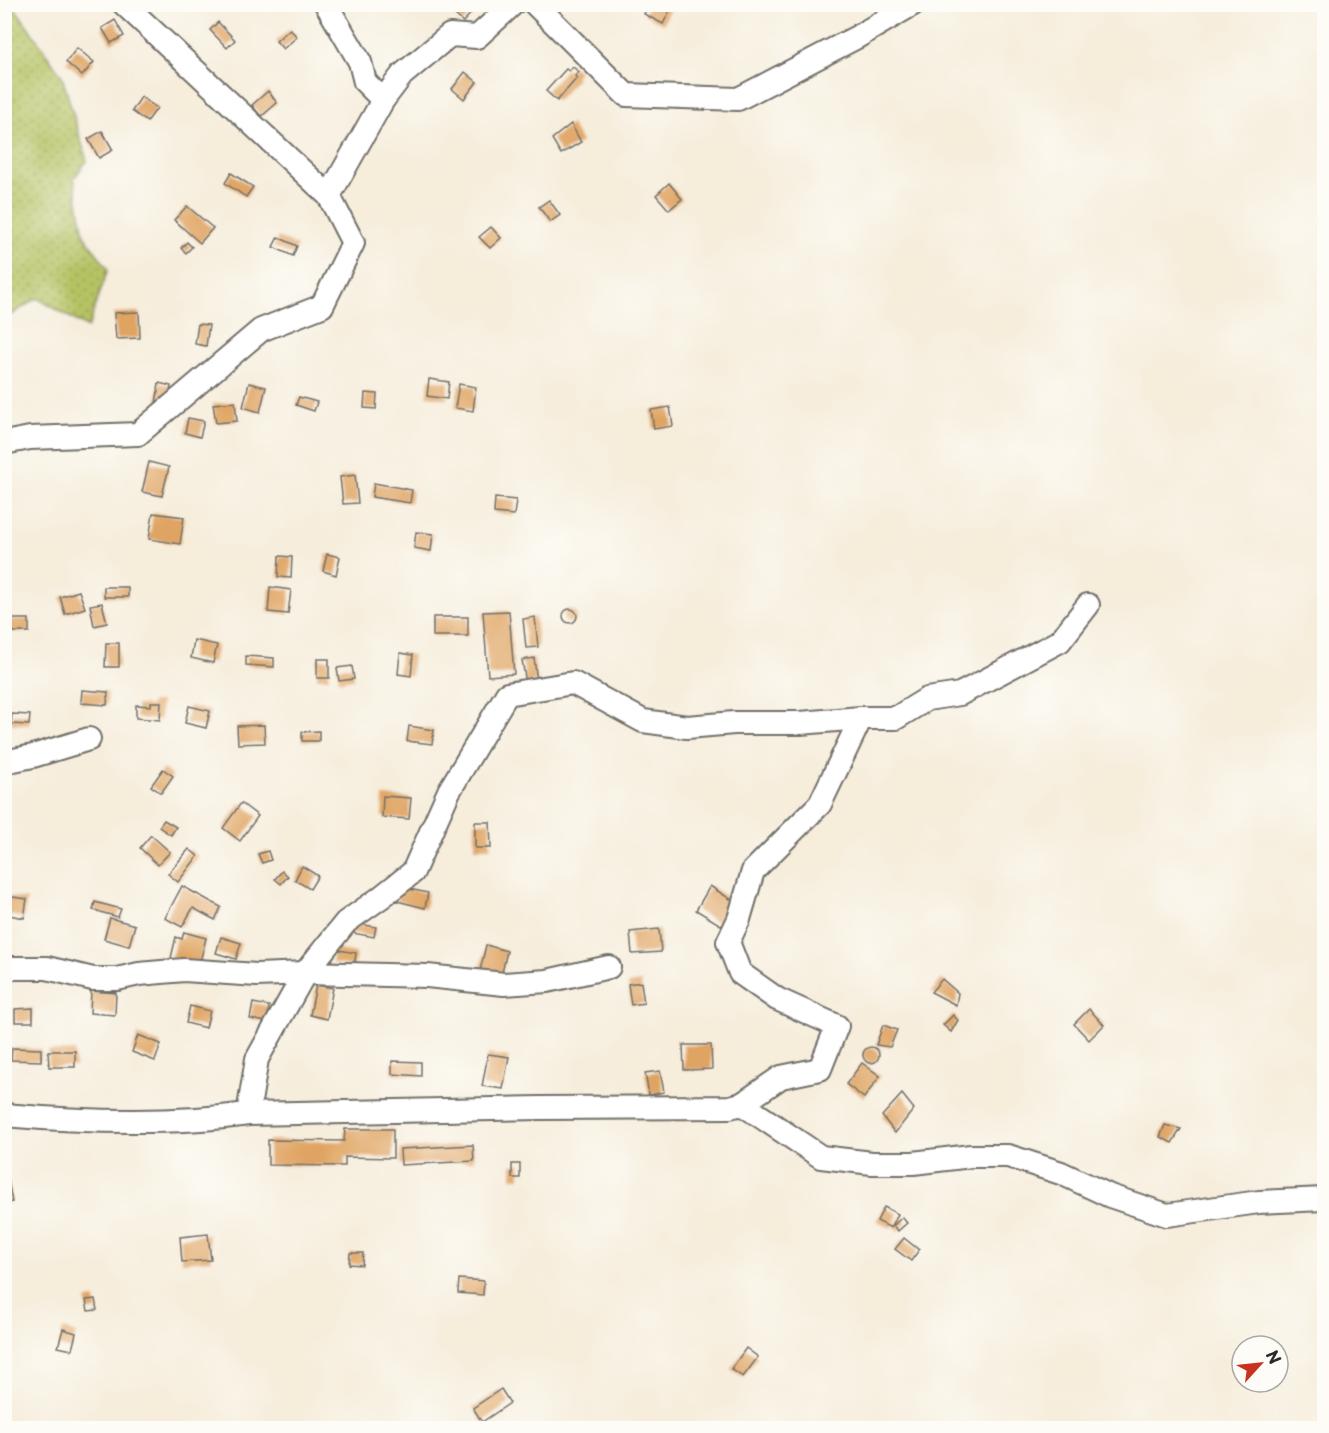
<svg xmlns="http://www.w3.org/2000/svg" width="1329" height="1433" font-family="'Playpen Sans',sans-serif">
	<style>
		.grass { fill: url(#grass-dots); stroke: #707648; stroke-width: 1.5 }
		.building { fill: #e0a462 }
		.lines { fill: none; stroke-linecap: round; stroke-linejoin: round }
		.minor-casing { stroke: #726f69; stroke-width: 26 }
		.minor { stroke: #fff; stroke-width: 22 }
	</style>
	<defs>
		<pattern id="grass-dots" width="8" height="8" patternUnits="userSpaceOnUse" patternTransform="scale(1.5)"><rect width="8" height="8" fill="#b6c264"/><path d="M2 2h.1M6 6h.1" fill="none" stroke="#949e53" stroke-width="1.8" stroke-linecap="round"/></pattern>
	</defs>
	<rect width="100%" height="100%" fill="#fdfcf7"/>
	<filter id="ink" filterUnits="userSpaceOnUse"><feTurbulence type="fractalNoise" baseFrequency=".0167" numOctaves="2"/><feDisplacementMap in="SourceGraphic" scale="12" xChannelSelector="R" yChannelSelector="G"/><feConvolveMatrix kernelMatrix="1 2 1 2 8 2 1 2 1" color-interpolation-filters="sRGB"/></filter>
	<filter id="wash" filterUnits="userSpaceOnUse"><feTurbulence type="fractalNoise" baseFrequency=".008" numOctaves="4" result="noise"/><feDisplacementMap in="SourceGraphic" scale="24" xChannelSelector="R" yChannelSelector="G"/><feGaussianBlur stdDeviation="1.35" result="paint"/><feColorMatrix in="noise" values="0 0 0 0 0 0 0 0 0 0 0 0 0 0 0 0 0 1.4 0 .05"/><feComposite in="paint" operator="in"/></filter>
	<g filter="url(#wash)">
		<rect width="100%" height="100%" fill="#f6eddb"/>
		<path class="grass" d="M6 5 15 8 62 76 87 161 74 178 84 235 108 269 88 328 37 298 5 319Z"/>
		<g id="blocks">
			<g class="building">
				<path d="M443 4H467L474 10 463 22Z"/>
				<path d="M649 4 672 6 663 24 644 14Z"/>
				<path d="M115 20 124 36 111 43 102 28Z"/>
				<path d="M218 22 235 40 227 48 210 30Z"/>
				<path d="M290 29 297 37 283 49 276 41Z"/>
				<path d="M77 48 94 62 82 76 66 62Z"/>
				<path d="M573 67 579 72 575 76 577 78 557 101 546 91 566 69 569 71Z"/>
				<path d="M465 72 477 82 464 99 452 89Z"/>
				<path d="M268 91 277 103 261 117 252 105Z"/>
				<path d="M141 97 157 108 147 122 132 111Z"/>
				<path d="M571 124 581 142 561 154 552 139Z"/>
				<path d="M102 131 113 150 99 158 88 139Z"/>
				<path d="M231 173 253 187 246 197 225 183Z"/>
				<path d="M669 183 682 199 669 210 656 195Z"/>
				<path d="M549 200 560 215 550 222 539 207Z"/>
				<path d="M187 206 213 228 200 243 174 220Z"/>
				<path d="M491 227 501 238 490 248 479 237Z"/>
				<path d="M278 237 297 246 293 256 273 247Z"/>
				<path d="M187 242 192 247 186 253 181 248Z"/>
				<path d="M139 312 140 338 116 339 114 313Z"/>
				<path d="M198 324 209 325 206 346 195 344Z"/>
				<path d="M429 379 449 382 447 399 427 396Z"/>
				<path d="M159 383 171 386 168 406 156 404Z"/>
				<path d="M249 383 266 387 260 412 243 407Z"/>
				<path d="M459 384 476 387 473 411 455 408Z"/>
				<path d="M365 393 377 394 376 409 364 408Z"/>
				<path d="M299 397 317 402 314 411 296 405Z"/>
				<path d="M235 402 237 421 216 423 213 404Z"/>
				<path d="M670 407 673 426 654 429 651 410Z"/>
				<path d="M188 418 204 421 200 437 185 433Z"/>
				<path d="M149 462 169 467 162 496 142 492Z"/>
				<path d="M355 475 358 503 343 504 340 477Z"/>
				<path d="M374 483 412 490 410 503 372 497Z"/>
				<path d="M495 498 516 500 514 515 494 513Z"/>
				<path d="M153 513 184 517 180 544 149 539Z"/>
				<path d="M416 532 433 534 431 551 414 548Z"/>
				<path d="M327 554 340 557 336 575 323 571Z"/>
				<path d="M279 556 292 557 291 578 278 577Z"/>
				<rect x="104" y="587" width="24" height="10"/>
				<path d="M270 587 291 590 288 614 268 612Z"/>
				<path d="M79 591 85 608 65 614 60 597Z"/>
				<path d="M102 603 107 623 94 626 90 605Z"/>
				<circle cx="570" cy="616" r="7"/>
				<path d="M509 611 514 674 488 676 483 612Z"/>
				<rect x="433" y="617" width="35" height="19"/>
				<path d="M535 617 538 647 526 648 523 619Z"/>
				<rect x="4" y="619" width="25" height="13"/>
				<path d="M194 640 217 645 213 663 191 658Z"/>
				<path d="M106 643H119V667H105Z"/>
				<path d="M400 653 413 655 411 676 398 674Z"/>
				<path d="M246 656 274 658V667L246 665Z"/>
				<path d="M534 658 537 681 526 683 522 660Z"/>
				<rect x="317" y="659" width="12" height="19"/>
				<path d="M352 666 354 679 339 681 337 668Z"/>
				<path d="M82 690 108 692 107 705 81 703Z"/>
				<path d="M151 702H161L160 720 136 718V705L151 706Z"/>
				<path d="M189 706 210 711 206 728 185 723Z"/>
				<path d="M12 714 30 715 29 725 11 724Z"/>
				<path d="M264 725 265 743 238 744 237 726Z"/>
				<path d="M409 726 434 730 432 744 407 741Z"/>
				<path d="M319 731V741H302V732Z"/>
				<path d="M163 769 173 776 161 793 151 786Z"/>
				<path d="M383 796 411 798 409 819 382 817Z"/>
				<path d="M241 803 258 816 240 841 223 828Z"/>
				<path d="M164 820 176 827 171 835 159 827Z"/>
				<path d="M475 822H490L491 848H475Z"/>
				<path d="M151 835 170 852 158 865 140 848Z"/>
				<path d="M189 849 198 856 178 882 168 874Z"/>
				<path d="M268 851 271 860 262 863 258 854Z"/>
				<path d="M302 866 318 876 310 889 295 880Z"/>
				<path d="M282 871 288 876 281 884 275 879Z"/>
				<path d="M182 886 221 907 215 920 193 908 182 927 165 918Z"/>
				<path d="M710 886 738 904 724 927 696 910Z"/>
				<path d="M400 887 428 893 425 908 397 901Z"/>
				<path d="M5 896 27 899 24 918 4 914Z"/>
				<path d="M95 902 121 909 118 917 93 910Z"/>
				<path d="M110 918 135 925 129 946 104 939Z"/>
				<path d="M349 922 376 927 374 937 347 932Z"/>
				<path d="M659 929 661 952 632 954 630 932Z"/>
				<path d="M184 932 206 938 199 966 171 958 176 937 182 939Z"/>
				<path d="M221 937 241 943 236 959 216 953Z"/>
				<path d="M486 945 507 951 501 977 480 971Z"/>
				<path d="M334 949 356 953 354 967 332 963Z"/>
				<path d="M942 979 958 993 956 1005 931 992Z"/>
				<path d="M641 982 644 1003 631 1005 628 984Z"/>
				<path d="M316 985 333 988 327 1019 310 1015Z"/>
				<path d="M91 991 116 993 115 1015 90 1013Z"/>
				<path d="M253 1003 269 1006 267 1022 250 1019Z"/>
				<path d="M190 1006 210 1011 206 1028 186 1023Z"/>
				<path d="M33 1008V1022H15V1009Z"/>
				<path d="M1089 1009 1104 1025 1089 1040 1074 1024Z"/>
				<path d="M953 1015 958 1020 951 1032 943 1025Z"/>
				<path d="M883 1025 897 1030 890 1047 876 1045Z"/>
				<path d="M138 1035 161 1044 155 1061 132 1052Z"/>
				<path d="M683 1045H711L712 1069 684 1070Z"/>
				<circle cx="871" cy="1055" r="8"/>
				<path d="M12 1048 41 1049V1061L11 1060Z"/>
				<path d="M48 1051H75V1067H49Z"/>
				<path d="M488 1054 509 1057 503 1089 482 1086Z"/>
				<path d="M392 1061 421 1062V1076L392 1074Z"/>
				<path d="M862 1063 880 1076 864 1098 846 1084Z"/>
				<path d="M660 1071 664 1092 649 1095 645 1073Z"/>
				<path d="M902 1094 914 1109 895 1133 882 1116Z"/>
				<path d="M1165 1125 1181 1129 1172 1143 1160 1137Z"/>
				<path d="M345 1129H393V1158L345 1157V1166L268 1165V1140L344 1141Z"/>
				<path d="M473 1145 474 1161 401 1165 400 1149Z"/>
				<rect x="512" y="1164" width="8" height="14"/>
				<path d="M4 1179H8L12 1202 4 1203Z"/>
				<path d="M884 1207 898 1214 891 1228 877 1221Z"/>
				<path d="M902 1217 907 1223 898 1231 893 1226Z"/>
				<path d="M208 1234 211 1260 182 1262 180 1237Z"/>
				<path d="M904 1238 919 1250 911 1261 895 1249Z"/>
				<path d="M350 1253H363L362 1265 349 1264Z"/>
				<path d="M459 1279 484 1281 483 1295 458 1293Z"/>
				<path d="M95 1299 97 1310 88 1311 86 1300Z"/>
				<path d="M63 1329 76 1333 72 1350 58 1347Z"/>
				<path d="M746 1348 758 1357 743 1377 731 1369Z"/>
				<path d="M501 1389 510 1403 482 1422 473 1408Z"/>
			</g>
		</g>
	</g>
	<g filter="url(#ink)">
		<use href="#blocks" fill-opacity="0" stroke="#726f69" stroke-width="1.5"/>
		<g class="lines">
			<defs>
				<g id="minor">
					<path d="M124 4 329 196"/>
					<path d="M326 4 360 62 365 82 383 100"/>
					<path d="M535 4 626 95 738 99 857 37 913 4"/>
					<path d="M4 443 30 438 138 434 261 330 322 306 353 243 329 196 383 100 402 75 450 35 477 37 513 4"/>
					<path d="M4 762 33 756 89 739"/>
					<path d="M4 968H47L93 979H117L139 974 184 970 257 975 305 973 427 976 504 984 547 981 609 967"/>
					<path d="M742 1104 781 1077 820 1069 837 1026 777 999 740 973 728 942 739 919 753 871 820 804 861 718H896L927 699 960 694 1060 641 1088 605"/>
					<path d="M248 1114 257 1059 305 973 346 922 380 898 413 872 449 791 507 694 573 683 643 721 687 727 734 723H800L861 718"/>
					<path d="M4 1115C84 1122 168 1125 248 1114L540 1108 730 1107 742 1104 821 1157 872 1163H913L971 1156H1008L1061 1173 1110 1196 1167 1215 1259 1202 1324 1199"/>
				</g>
			</defs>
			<use href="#minor" class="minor-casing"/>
			<use href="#minor" class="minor"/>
		</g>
	</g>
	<rect width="1329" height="1433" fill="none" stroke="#fdfcf7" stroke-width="24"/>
	<g transform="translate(1260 1364) rotate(63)"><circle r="28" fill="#fdfcf7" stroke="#a9a8a5" stroke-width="1.5"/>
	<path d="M0-4.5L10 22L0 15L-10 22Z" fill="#c8321e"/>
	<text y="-9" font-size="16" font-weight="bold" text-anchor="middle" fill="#2b2b2b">N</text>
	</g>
</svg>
